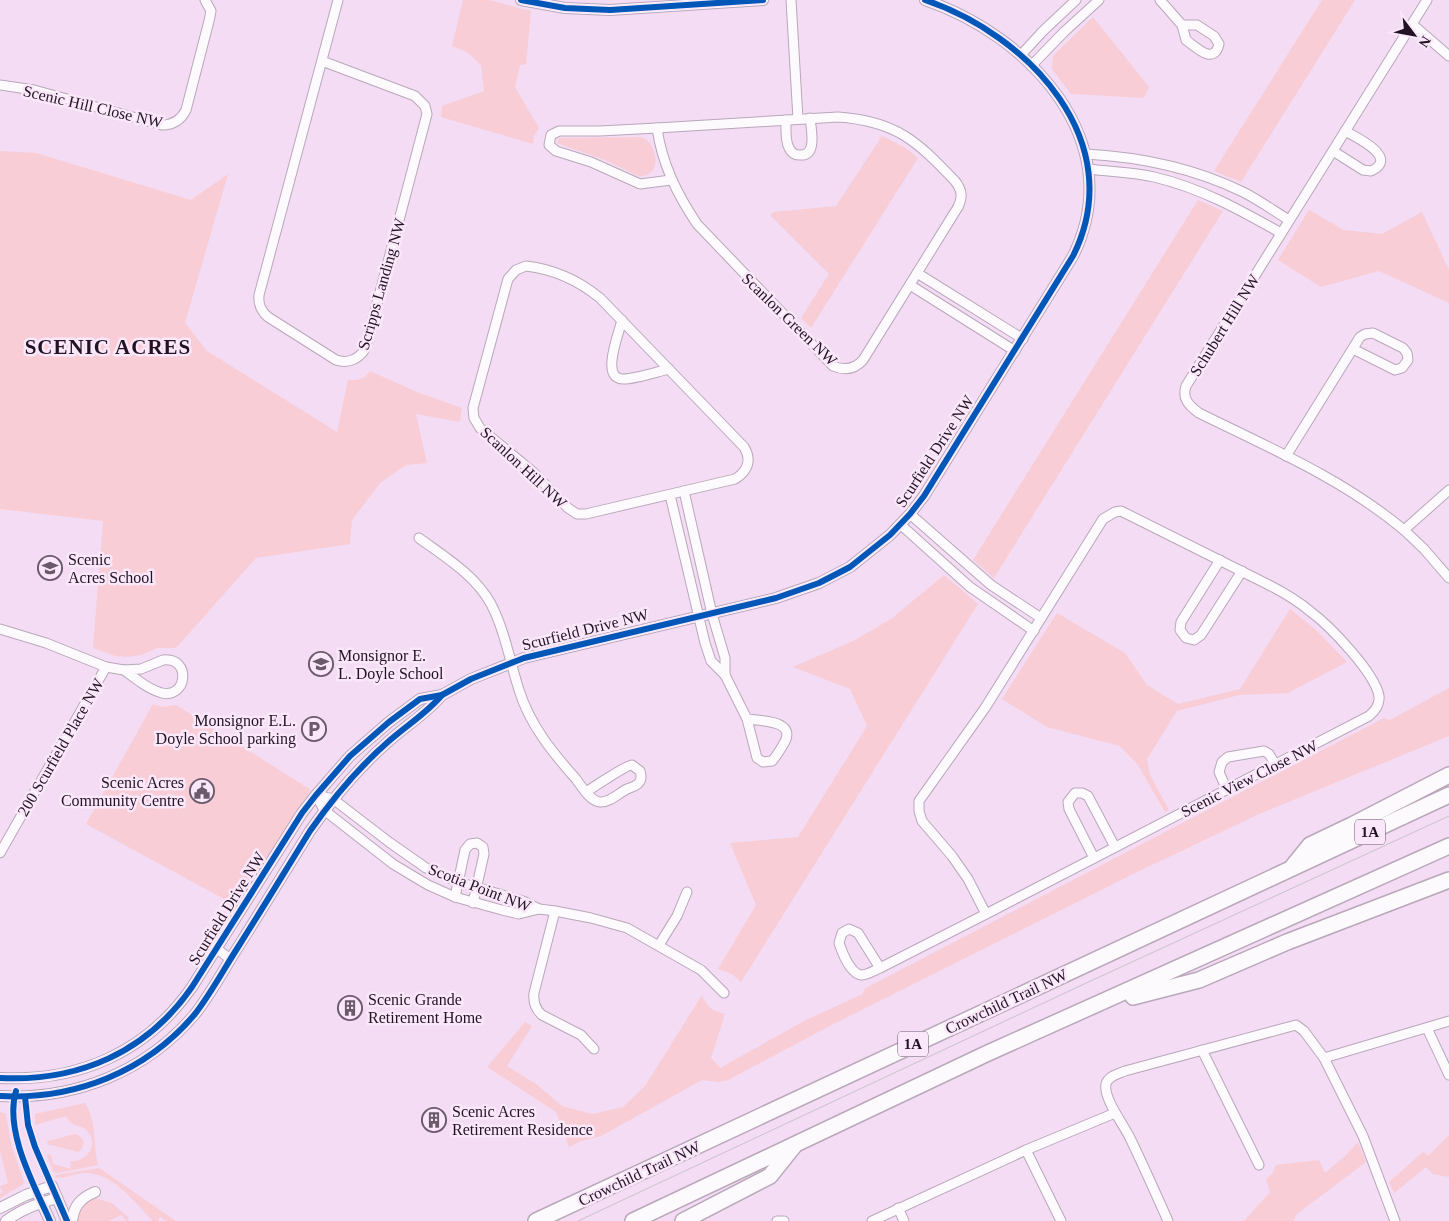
<svg xmlns="http://www.w3.org/2000/svg" width="1449" height="1221" font-family="Georgia,serif">
	<style>
		.green { fill: #f8cdd5 }
		.lines { fill: none; stroke-linecap: round; stroke-linejoin: round }
		.minor-casing { stroke: #b9a7ba; stroke-width: 11 }
		.tertiary-casing { stroke: #b9a7ba; stroke-width: 12 }
		.motorway-casing { stroke: #b9a7ba; stroke-width: 18 }
		.minor { stroke: #fdfafd; stroke-width: 9 }
		.tertiary { stroke: #fdfafd; stroke-width: 10 }
		.motorway { stroke: #fdfafd; stroke-width: 15 }
		.tram { stroke: #c9c3ca; stroke-width: 1 }
		.cycleway-casing { stroke: #fae8fa; stroke-width: 9 }
		.cycleway { stroke: #0057b8; stroke-width: 6 }
		.labels { text-anchor: middle; stroke-width: 5; stroke-linejoin: round; paint-order: stroke }
		.shield { fill: #fae8fa; stroke: #635364; stroke-width: 1 }
		.shield-label { font-size: 15px; font-weight: bold; fill: #221323 }
		.street-label { font-size: 16px; fill: #221323; stroke: #fae8fa }
		.poi-label { font-size: 16px; fill: #221323; stroke: #fae8fa; text-anchor: start }
		.district-label { font-size: 21px; font-weight: bold; letter-spacing: 1px; fill: #221323; stroke: #fae8fa }
	</style>
	<rect width="100%" height="100%" fill="#f3dcf4"/>
	<g class="green">
		<path d="M463 0H489L531 11 526 64 520 65 515 87 539 128 534 136 533 144 441 117 442 106 484 91 481 65 467 52 452 46Z"/>
		<path d="M1322 0H1355L1241 182 1214 171Z"/>
		<path d="M1093 17 1149 87 1144 98 1071 94 1052 69 1053 56Z"/>
		<path d="M882 136 904 147 918 158 811 328 801 318 829 274 770 215 774 212 836 206Z"/>
		<path d="M641 137C659 143 663 179 638 176L605 160 559 144 557 142 560 138Z"/>
		<path d="M0 151 36 153 191 200 228 174 185 323 207 351 337 432 348 380C358 381 364 379 370 371L417 392 462 408 460 422 416 414 427 463 406 465 380 483 352 520 350 544 256 558 176 648H157L142 655 127 657 115 656 93 648 103 521 0 509Z"/>
		<path d="M1198 200 1223 211 994 578 973 560Z"/>
		<path d="M1309 210 1344 230 1382 234 1422 212 1449 270V303L1379 271 1321 287 1278 260Z"/>
		<path d="M944 575 978 604 741 982 732 974 718 969 756 905 730 843 798 837 867 726 850 689 793 667 853 641 891 619Z"/>
		<path d="M1290 609 1316 630 1347 662 1288 693 1239 695 1177 711 1147 759 1150 775 1169 810 1165 812 1138 765 1120 746 1047 727 1002 699 1057 613 1125 653 1147 685 1178 704 1240 689Z"/>
		<path d="M1449 688V736L1259 814 1133 874 822 1030 728 1080 719 1082 702 1080 601 1136 581 1141 569 1147 556 1112 487 1067 525 1022 532 1026 507 1066 536 1084 562 1106 592 1114 623 1107 645 1086 702 995C707 1007 712 1011 725 1014L711 1058 720 1068 806 1020 863 994 864 989 1384 718 1390 720Z"/>
		<path d="M153 704 162 707 176 705 311 790 237 906 86 824Z"/>
		<path d="M85 1103C97 1121 93 1146 98 1165L58 1173 54 1172 47 1156 48 1154 51 1155 53 1164 71 1169 70 1161C85 1163 100 1146 88 1132 81 1123 73 1129 66 1116L35 1125V1114Z"/>
		<path d="M0 1112 6 1114 11 1144 24 1182 22 1185 0 1198V1194L3 1193 0 1186 8 1183 0 1151Z"/>
		<path d="M75 1134C85 1137 86 1147 78 1152L47 1144 48 1141Z"/>
		<path d="M1449 1135V1177L1433 1174 1426 1167 1394 1193 1389 1182 1423 1152 1428 1156Z"/>
		<path d="M1358 1142 1366 1162 1297 1214 1293 1221H1244L1270 1192 1266 1179 1273 1173 1276 1165 1319 1160 1325 1173 1344 1157Z"/>
		<path d="M99 1168 176 1221H167L160 1217 158 1221H153C134 1202 114 1173 85 1173 75 1173 63 1180 55 1177L56 1175Z"/>
		<path d="M95 1198 112 1203 129 1218 128 1221H126L122 1215 108 1221H77C77 1209 84 1202 95 1198Z"/>
	</g>
	<g class="lines">
		<defs>
			<g id="minor">
				<path d="M791 0 798 119"/>
				<path d="M1160 0 1182 25 1186 40C1196 47 1214 66 1219 44L1214 36 1197 25H1182"/>
				<path d="M1412 24 1427 0"/>
				<path d="M1021 55 1043 31 1076 0"/>
				<path d="M1449 56 1412 24 1186 386C1182 398 1188 405 1199 413 1270 448 1343 479 1404 530L1449 490"/>
				<path d="M322 61 415 96 425 106 427 114 365 349C359 359 348 364 336 360L268 317C261 311 258 305 259 295L338 0"/>
				<path d="M1031 66 1064 32 1099 0"/>
				<path d="M0 85 34 90 162 125C173 125 181 120 186 110L209 21 211 11 205 0"/>
				<path d="M838 117C896 121 917 141 955 181 962 190 963 197 958 207L863 360C855 369 845 371 833 366L697 224C677 194 662 164 657 128Z"/>
				<path d="M786 120C786 128 785 141 789 148 791 152 794 155 799 155 818 157 811 129 810 118"/>
				<path d="M657 128 600 131H559L551 135 549 145 556 151 591 162 640 184 671 180"/>
				<path d="M1333 151 1363 170 1371 171C1400 158 1356 137 1345 131"/>
				<path d="M1086 154C1141 157 1194 168 1243 192 1259 200 1274 211 1289 220"/>
				<path d="M1089 169C1111 172 1133 172 1154 177 1201 188 1240 210 1281 233"/>
				<path d="M526 266C553 269 579 281 600 298L744 447C752 460 748 471 735 479L586 514H577L568 508 533 472 480 428 474 418 473 408 508 279 516 270Z"/>
				<path d="M917 273 1023 339"/>
				<path d="M910 285 1015 351"/>
				<path d="M622 320C619 333 600 379 623 379 636 379 656 372 669 369"/>
				<path d="M1286 456 1360 337 1365 334 1373 333 1403 348 1407 353 1408 360 1402 368 1395 370 1353 349"/>
				<path d="M684 491 712 614 725 658V675"/>
				<path d="M670 495 705 643 711 661 725 675 747 719 757 758 763 762 772 761C776 757 780 750 783 745 799 720 761 721 747 719"/>
				<path d="M1121 511 1265 583C1281 591 1297 600 1311 612 1330 626 1375 673 1379 696 1380 704 1375 711 1369 716L986 914 968 879 952 856 922 821 919 811V801L985 708 1103 519 1115 512Z"/>
				<path d="M910 514 991 585 1041 618"/>
				<path d="M901 525 970 587 1034 631"/>
				<path d="M1404 530 1424 549 1449 578"/>
				<path d="M419 538C445 557 475 575 491 604 505 631 510 662 519 690 530 725 552 752 576 779 582 787 590 801 600 802 609 803 619 793 627 789 636 786 644 783 640 771L632 765C626 765 594 787 586 792"/>
				<path d="M1220 560 1181 622 1180 630 1186 638 1194 640 1201 635 1242 571"/>
				<path d="M0 629 46 643 106 667 124 670"/>
				<path d="M163 660C192 657 187 699 162 693 148 689 136 679 124 670L141 669Z"/>
				<path d="M1227 790 1219 772 1222 762 1228 757 1264 751 1269 754 1275 764"/>
				<path d="M316 795 324 810 393 864 428 885 455 897 502 910 519 914 539 909 555 911 591 918 627 928 701 970 724 993"/>
				<path d="M316 795 333 799 389 842 426 868 458 882 523 901 539 909"/>
				<path d="M0 853 106 667"/>
				<path d="M1094 858 1069 809 1068 802 1075 793H1082L1088 796 1115 847"/>
				<path d="M455 897 465 850 470 844 477 843 483 847 484 854 473 903"/>
				<path d="M555 911 534 993C533 1002 535 1009 542 1015L581 1035 594 1049"/>
				<path d="M659 945 677 916 687 892"/>
				<path d="M216 948 230 959"/>
				<path d="M880 968 858 933 849 929 842 933 839 943C842 952 850 973 861 975 867 975 875 970 880 968L986 914"/>
				<path d="M1427 1028 1449 1075"/>
				<path d="M1202 1050 1259 1165"/>
				<path d="M1324 1058 1449 1021"/>
				<path d="M1026 1150 1061 1221"/>
				<path d="M898 1208 904 1221"/>
				<path d="M777 1221H784"/>
				<path d="M872 1221 1026 1150 1115 1113"/>
				<path d="M1168 1221C1156 1194 1144 1167 1131 1140 1125 1126 1103 1099 1106 1084 1108 1076 1118 1074 1125 1071L1296 1025 1304 1031 1324 1058 1363 1136 1395 1221"/>
			</g>
			<g id="tertiary">
				<path d="M521 0 565 8 610 10 763 0"/>
				<path d="M0 1078C79 1082 147 1052 192 987L302 813 316 795 350 756 389 722 420 699 442 695 471 679 524 658 776 598 819 583 850 567 890 535 910 514 924 496 1073 256C1130 142 1029 35 925 0"/>
				<path d="M0 1096C75 1100 146 1072 195 1014 212 992 225 967 240 944 264 906 287 868 310 831 333 798 359 767 389 741 407 725 427 713 442 695"/>
				<path d="M39 1197 50 1221"/>
				<path d="M0 1208 26 1195 52 1186 67 1221"/>
				<path d="M6 1221C21 1209 39 1203 57 1198"/>
				<path d="M72 1221C74 1205 81 1198 95 1192"/>
			</g>
			<g id="motorway">
				<path d="M1293 866 1310 845 1352 825 1449 775"/>
				<path d="M1133 997 1199 980 1287 942 1449 880"/>
				<path d="M536 1221 1449 795"/>
				<path d="M633 1221 988 1053 1449 846"/>
				<path d="M683 1221 770 1176 794 1146"/>
			</g>
		</defs>
		<use href="#minor" class="minor-casing"/>
		<use href="#tertiary" class="tertiary-casing"/>
		<use href="#motorway" class="motorway-casing"/>
		<use href="#minor" class="minor"/>
		<use href="#tertiary" class="tertiary"/>
		<use href="#motorway" class="motorway"/>
		<path class="tram" d="M578 1221 1082 985 1449 816"/>
		<defs>
			<g id="cycleway">
				<path d="M521 0 565 8 610 10 763 0"/>
				<path d="M0 1078C79 1082 147 1052 192 987L302 813 316 795 350 756 389 722 420 699 442 695 471 679 524 658 776 598 819 583 850 567 890 535 910 514 924 496 1073 256C1130 142 1029 35 925 0"/>
				<path d="M16 1091C4 1131 34 1185 50 1221"/>
				<path d="M0 1096C75 1100 146 1072 195 1014 212 992 225 967 240 944 264 906 287 868 310 831 333 798 359 767 389 741 407 725 427 713 442 695"/>
				<path d="M25 1097 28 1125 35 1147 67 1221"/>
			</g>
		</defs>
		<use href="#cycleway" class="cycleway-casing"/>
		<use href="#cycleway" class="cycleway"/>
	</g>
	<defs>
		<symbol id="school-ring" viewBox="-11 -11 22 22"><circle r="9.5" fill="#fae8fa" stroke="#6b596c" stroke-width="1.5"/><path d="M0-5L7-2L0 1L-7-2ZM-4 1L0 2.5L4 1V4Q0 6-4 4Z" fill="#6b596c"/></symbol>
		<symbol id="parking-ring" viewBox="-11 -11 22 22"><circle r="9.5" fill="#fae8fa" stroke="#6b596c" stroke-width="1.5"/><path d="M-3.5-5.5H1a3.5 3.5 0 0 1 0 7H-1V5.5H-3.5ZM-1-3.4V-.6H.8a1.4 1.4 0 0 0 0-2.8Z" fill="#6b596c"/></symbol>
		<symbol id="civic-ring" viewBox="-11 -11 22 22"><circle r="9.5" fill="#fae8fa" stroke="#6b596c" stroke-width="1.5"/><path d="M-.6-6.5H3V-4.5H.6V-3L4-1V1h2V6H-6V1h2V-1L-.6-3ZM-1.2 2.5V6h2.4V2.5Z" fill="#6b596c"/></symbol>
		<symbol id="building-ring" viewBox="-11 -11 22 22"><circle r="9.5" fill="#fae8fa" stroke="#6b596c" stroke-width="1.5"/><path d="M-4-6H4V6H1V3H-1V6H-4ZM-2.5-4.3h1.7v1.8h-1.7ZM.8-4.3h1.7v1.8H.8ZM-2.5-1h1.7V.8h-1.7ZM.8-1h1.7V.8H.8Z" fill="#6b596c"/></symbol>
	</defs>
	<g fill-rule="evenodd">
		<use href="#school-ring" x="36" y="554" width="28" height="28"/>
		<use href="#school-ring" x="307" y="650" width="28" height="28"/>
		<use href="#parking-ring" x="300" y="715" width="28" height="28"/>
		<use href="#civic-ring" x="188" y="777" width="28" height="28"/>
		<use href="#building-ring" x="336" y="994" width="28" height="28"/>
		<use href="#building-ring" x="420" y="1106" width="28" height="28"/>
	</g>
	<g class="labels">
		<g class="shield">
			<rect x="1355" y="819.5" width="30" height="25" rx="4"/>
			<rect x="898" y="1031.5" width="30" height="25" rx="4"/>
		</g>
		<g class="shield-label">
			<text x="1370" y="837">1A</text>
			<text x="913" y="1049">1A</text>
		</g>
		<g class="street-label">
			<text transform="translate(93 106) rotate(13)" y="6">Scenic Hill Close NW</text>
			<text transform="translate(381 284) rotate(-74)" y="6">Scripps Landing NW</text>
			<text transform="translate(790 319) rotate(44)" y="6">Scanlon Green NW</text>
			<text transform="translate(1224 325) rotate(-58)" y="6">Schubert Hill NW</text>
			<text transform="translate(934 451) rotate(-57)" y="6">Scurfield Drive NW</text>
			<text transform="translate(524 467) rotate(43)" y="6">Scanlon Hill NW</text>
			<text transform="translate(585 629) rotate(-14)" y="6">Scurfield Drive NW</text>
			<text transform="translate(60 747) rotate(-60)" y="6">200 Scurfield Place NW</text>
			<text transform="translate(1249 778) rotate(-27)" y="6">Scenic View Close NW</text>
			<text transform="translate(480 887) rotate(21)" y="6">Scotia Point NW</text>
			<text transform="translate(226 908) rotate(-58)" y="6">Scurfield Drive NW</text>
			<text transform="translate(1006 1001) rotate(-25)" y="6">Crowchild Trail NW</text>
			<text transform="translate(639 1173) rotate(-25)" y="6">Crowchild Trail NW</text>
		</g>
		<g class="poi-label">
			<text x="68" y="565">Scenic<tspan x="68" dy="18">Acres School</tspan></text>
			<text x="338" y="661">Monsignor E.<tspan x="338" dy="18">L. Doyle School</tspan></text>
			<text x="296" y="726" text-anchor="end">Monsignor E.L.<tspan x="296" dy="18">Doyle School parking</tspan></text>
			<text x="184" y="788" text-anchor="end">Scenic Acres<tspan x="184" dy="18">Community Centre</tspan></text>
			<text x="368" y="1005">Scenic Grande<tspan x="368" dy="18">Retirement Home</tspan></text>
			<text x="452" y="1117">Scenic Acres<tspan x="452" dy="18">Retirement Residence</tspan></text>
		</g>
		<g class="district-label">
			<text x="108" y="354">SCENIC ACRES</text>
		</g>
	</g>
	<g transform="translate(1414 35) rotate(122)" stroke="#fae8fa" stroke-width="4" paint-order="stroke">
	<path d="M0-4L9 19L0 12L-9 19Z" fill="#221323"/>
	<text y="-8" font-size="14" font-weight="bold" text-anchor="middle" fill="#221323">N</text>
	</g>
</svg>
